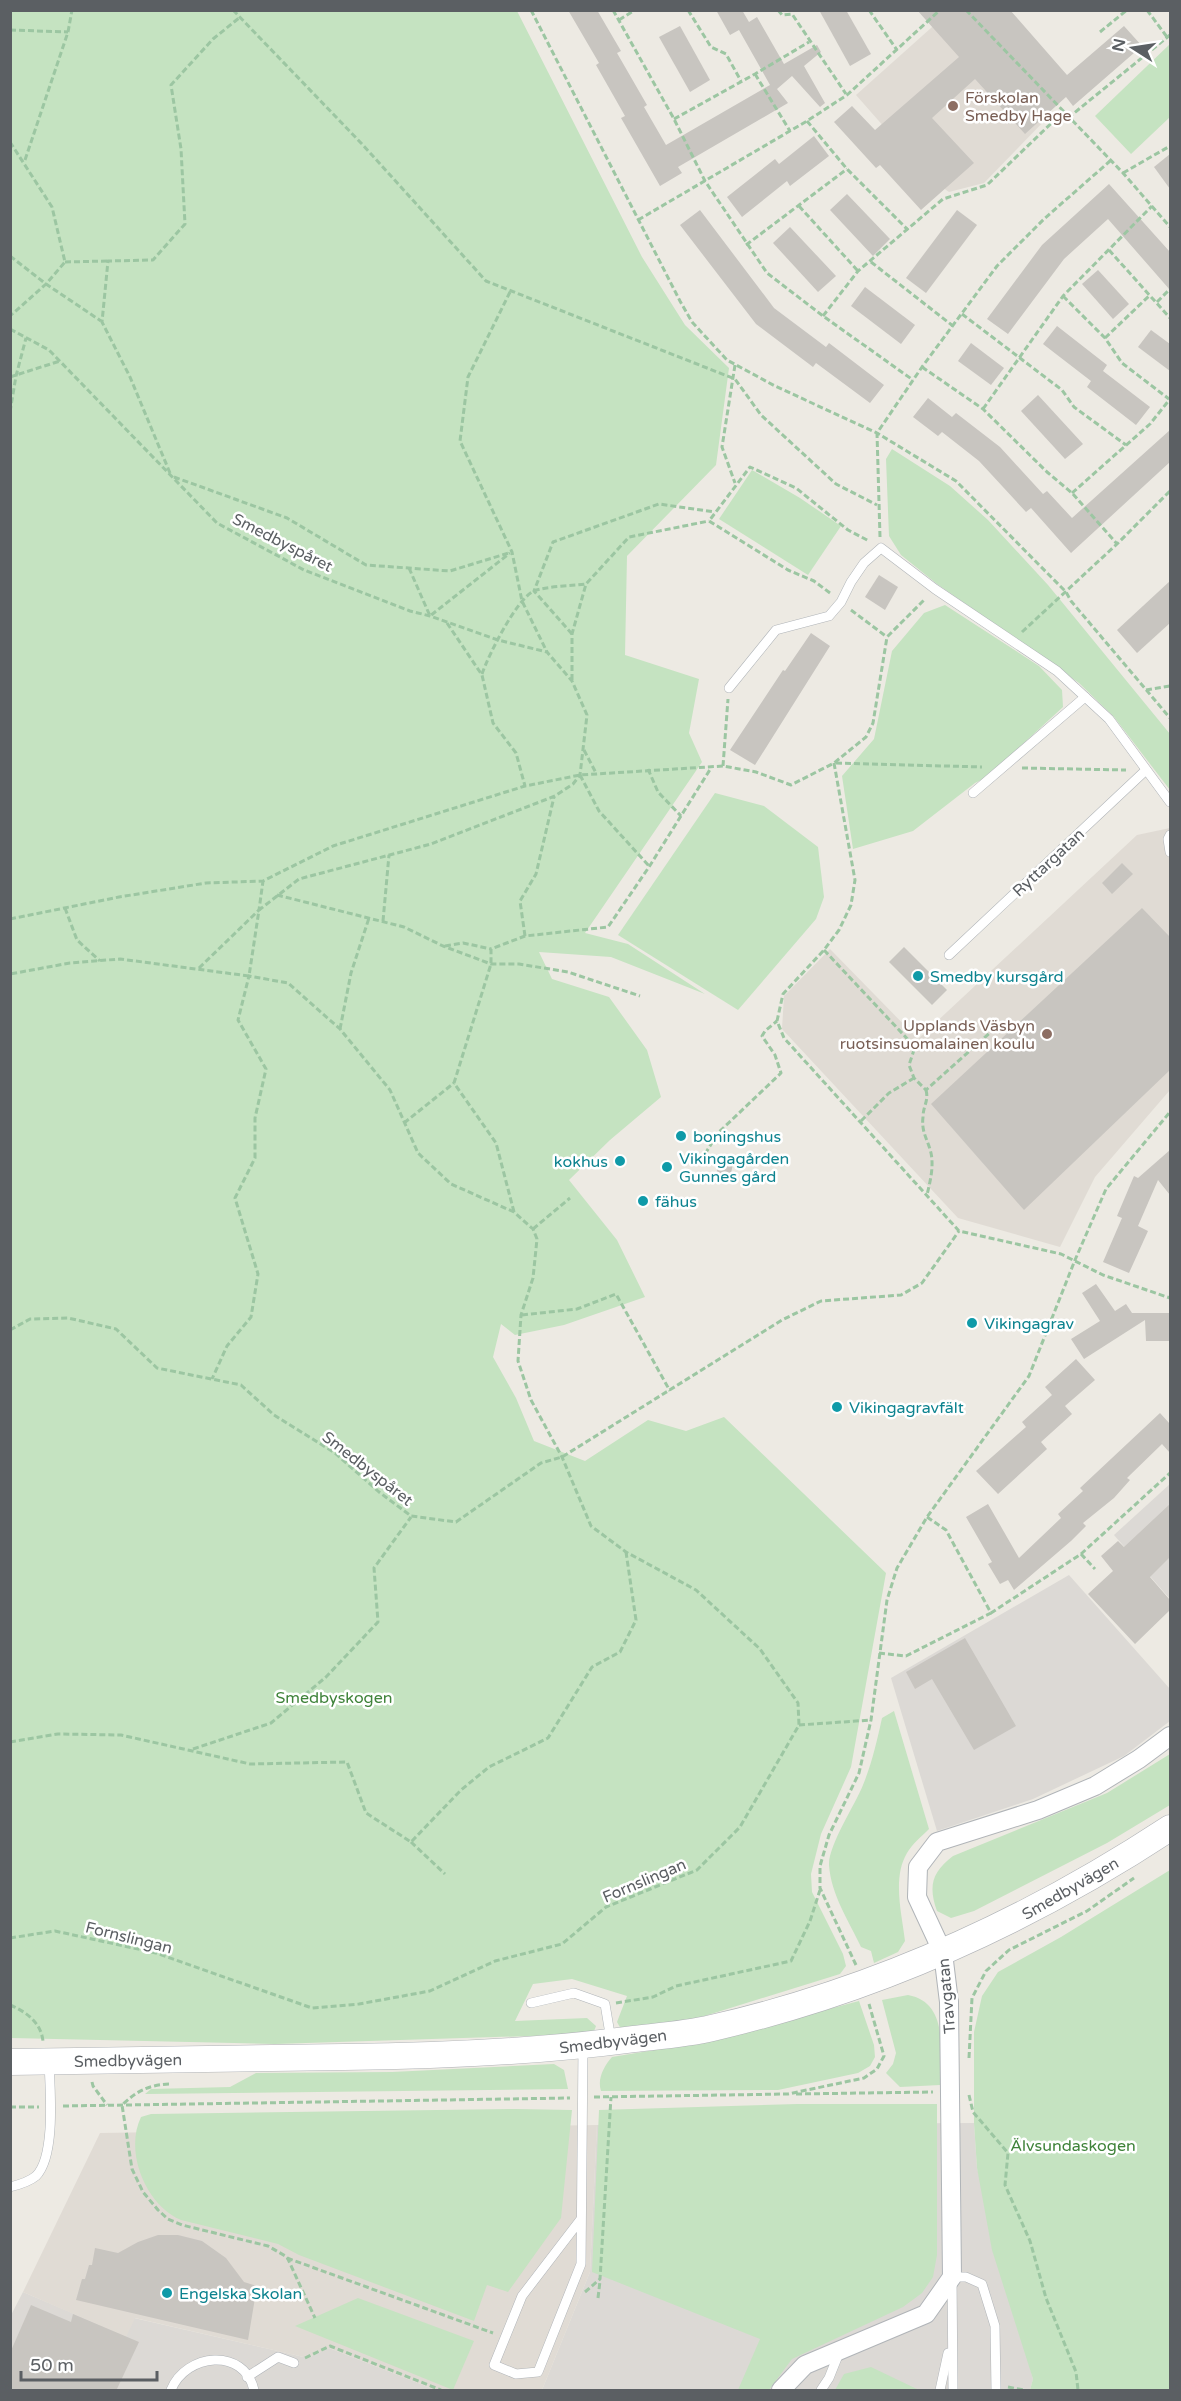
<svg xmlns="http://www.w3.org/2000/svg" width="1181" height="2401" font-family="'Varela Round',sans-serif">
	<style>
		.industrial { fill: #dcd9d5 }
		.education { fill: #e0dbd4 }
		.green { fill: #c5e3c1 }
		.building { fill: #c8c5c0 }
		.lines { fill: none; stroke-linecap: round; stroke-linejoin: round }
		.lane-casing { stroke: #b0b4b8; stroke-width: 10 }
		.street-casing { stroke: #b0b4b8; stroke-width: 20 }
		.secondary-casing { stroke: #b0b3b7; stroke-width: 27 }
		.path { stroke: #9cc6a2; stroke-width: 3; stroke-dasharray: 6 3; stroke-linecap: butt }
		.lane { stroke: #fff; stroke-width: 9 }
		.street { stroke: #fff; stroke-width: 18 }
		.secondary { stroke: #fff; stroke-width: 26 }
		.education-dot { fill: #8d6e63; stroke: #fff; stroke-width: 2 }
		.culture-dot { fill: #0f9aa8; stroke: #fff; stroke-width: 2 }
		.labels { text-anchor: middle; stroke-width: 5; stroke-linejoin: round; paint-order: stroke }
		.education-label { font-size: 16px; fill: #785e54; stroke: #fff; text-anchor: start }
		.street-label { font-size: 16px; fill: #5b5f63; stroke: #fff }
		.culture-label { font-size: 16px; fill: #0d838f; stroke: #fff; text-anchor: start }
		.park-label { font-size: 16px; fill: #3f833a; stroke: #fff }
	</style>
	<rect width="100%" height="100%" fill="#edeae3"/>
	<g class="industrial">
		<path d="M1170 1484V1599L1114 1535Z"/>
		<path d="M1069 1575 1170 1689V1721L1124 1756 1033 1799 937 1831 891 1678Z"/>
		<path d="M974 2123 977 2168 1033 2379 1030 2390H542L590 2272 597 2125Z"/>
		<path d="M23 2292 126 2336 134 2318 308 2358 329 2348 436 2390H11L10 2317Z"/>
	</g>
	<g class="education">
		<path d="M950 11H956L1049 116 984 183 949 192 929 178 856 95Z"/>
		<path d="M1170 828V1090L1095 1177 1060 1247 958 1218 782 1029 784 996 830 949 918 1039 1137 835Z"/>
		<path d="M597 2125 590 2272 542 2390H436L329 2348 308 2358 135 2318 126 2337 23 2292 100 2133Z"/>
	</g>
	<g class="green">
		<path d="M11 11H517L642 257 685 325 729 368 716 465 627 556 625 655 699 679 689 733 702 762 585 933 628 944 705 994 611 957 539 952 552 979 609 997 647 1050 661 1097 610 1140 569 1180 617 1240 645 1297 564 1325 515 1335 501 1324 493 1357 516 1398 534 1441 585 1461 648 1420 686 1431 724 1417 886 1573 851 1767 821 1834 811 1874 812 1892 843 1954 846 1966 840 1974 695 2019 622 2031 617 2022 627 1996 572 1979 533 1984 515 2021 587 2018 596 2026 593 2034 275 2044 11 2038Z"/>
		<path d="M1170 44V117L1131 154 1095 116Z"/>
		<path d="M892 449 950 486 988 520 1048 585 1170 734V790L1114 717 1079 683 937 584 901 555 889 536 886 459Z"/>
		<path d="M752 470 800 498 841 526 808 575 719 519Z"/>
		<path d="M945 605 1039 666 1062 690 1063 707 987 777 975 783 913 831 853 849 842 776 874 739 892 651 924 613Z"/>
		<path d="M715 793 764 806 818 847 824 897 816 919 738 1010 618 935Z"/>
		<path d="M894 1711 929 1829C922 1836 912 1844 907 1853 892 1878 902 1914 905 1941L898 1952 874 1963 871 1951 861 1947C849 1921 831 1895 829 1865 828 1846 855 1805 863 1785 872 1763 877 1741 882 1718Z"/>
		<path d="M1170 1754V1805L1107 1843 974 1911 951 1918 937 1911C928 1886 932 1872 953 1856L1107 1793Z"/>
		<path d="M1170 1870V2390H1030L1033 2379 992 2250 977 2168 974 2123V2032L982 1996 998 1972 1061 1937Z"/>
		<path d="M908 1995C950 2003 940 2053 940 2085L900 2087 886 2073 893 2064 896 2053 882 2000Z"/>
		<path d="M859 2001 874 2045 875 2057 870 2066 858 2073 778 2090 601 2091C597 2079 604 2066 612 2057L709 2041Z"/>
		<path d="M554 2064 564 2070 568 2089 145 2094 151 2089 230 2087 256 2073 392 2072Z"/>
		<path d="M797 2104H937V2255L933 2277 922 2293 903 2307 792 2359 769 2390H738L760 2339 592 2272 599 2110Z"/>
		<path d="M516 2109 572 2110 561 2218 508 2292 487 2285 474 2321 299 2255 278 2244 181 2220C146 2205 124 2152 141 2117L151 2114Z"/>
		<path d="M358 2298 474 2341 453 2390 295 2326Z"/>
		<path d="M871 2367 919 2390H835L844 2374Z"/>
	</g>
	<g class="building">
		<path d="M568 10H597L621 51 617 53 647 105 644 107 666 145 770 85 739 30 730 35 716 10H742L749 22 757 17 784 64 817 45 821 52 804 66 825 103 820 107 792 76 777 89 788 103 678 167 682 173 660 186 621 118 625 116 596 65 599 63Z"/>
		<path d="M819 10H846L871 54 850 66Z"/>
		<path d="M917 10H1010L1067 75 1124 26 1142 46 1073 106 1066 97 1025 134 975 79 932 118 974 163 921 210 880 165 876 168 834 122 852 106 875 130 959 57Z"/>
		<path d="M680 26 710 80 690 92 659 37Z"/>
		<path d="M814 136 829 156 790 186 787 181 742 217 727 197 775 159 779 164Z"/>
		<path d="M1170 154V189L1154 167Z"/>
		<path d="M1109 184 1170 252V290L1108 219 1064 259 1008 334 987 319 1042 245Z"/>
		<path d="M847 194 890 239 873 256 830 210Z"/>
		<path d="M700 210 774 308 826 347 829 343 884 385 870 403 816 363 813 367 756 324 680 225Z"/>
		<path d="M957 210 977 225 926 293 906 278Z"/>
		<path d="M790 227 836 276 818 292 773 243Z"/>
		<path d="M1098 270 1129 304 1113 319 1082 284Z"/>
		<path d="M865 287 915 325 901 344 851 306Z"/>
		<path d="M1057 326 1107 365 1103 371 1150 407 1136 425 1087 387 1091 381 1043 344Z"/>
		<path d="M1151 330 1170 344V371L1138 347Z"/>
		<path d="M971 343 1004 368 991 385 958 361Z"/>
		<path d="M1038 395 1083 444 1065 459 1021 411Z"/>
		<path d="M928 398 952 417 956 413 1000 447 1043 494 1047 491 1072 518 1170 430V462L1071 553 1031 508 1026 512 979 461 942 432 938 436 913 417Z"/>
		<path d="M879 575 898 587 885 610 865 597Z"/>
		<path d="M1170 581V623L1137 653 1117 630Z"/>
		<path d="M811 633 830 646 755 765 730 750 783 670 785 671Z"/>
		<path d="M1122 863 1133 874 1112 894 1102 883Z"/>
		<path d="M1142 908 1170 937V1070L1024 1210 931 1104Z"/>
		<path d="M904 947 947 990 932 1005 889 962Z"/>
		<path d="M1170 1150V1195L1158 1180 1138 1226 1148 1231 1129 1273 1103 1262 1122 1218 1117 1216 1134 1176 1138 1178Z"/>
		<path d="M719 1161 733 1164 730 1178 716 1175Z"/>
		<path d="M1096 1284 1115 1311 1126 1304 1132 1313H1170V1341H1146L1145 1320 1084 1359 1071 1339 1100 1321 1082 1293Z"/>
		<path d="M1076 1359 1095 1380 1065 1406 1072 1414 1041 1442 1047 1449 998 1494 976 1471 1026 1427 1022 1422 1052 1395 1045 1387Z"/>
		<path d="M1160 1413 1170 1424V1453L1162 1444 1127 1478 1130 1480 1114 1498 1083 1523 1086 1526 1071 1541 1014 1590 1008 1580 1000 1584 988 1564 992 1562 966 1517 988 1504 1019 1558 1061 1518 1058 1514 1083 1491 1080 1488Z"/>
		<path d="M1170 1504V1557L1150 1577 1170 1600V1610L1135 1644 1088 1594 1113 1571 1101 1556 1118 1541 1124 1547Z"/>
		<path d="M965 1638 1016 1726 974 1750 932 1679 915 1689 906 1672Z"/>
		<path d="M158 2235H178L202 2241 226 2258 244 2282 257 2286 248 2340 76 2300 82 2279H85L89 2265H92L95 2248 118 2253 138 2242Z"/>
		<path d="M31 2305 71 2322 73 2314 139 2342 116 2391H10V2353Z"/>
	</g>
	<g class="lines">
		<defs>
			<g id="lane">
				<path d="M729 688 776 630 829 616 841 602 851 582 864 563 881 548 935 589 1057 671 1109 719 1170 802"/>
				<path d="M973 793 1085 697"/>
				<path d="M1170 835 1168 839 1170 852"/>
				<path d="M949 955 1146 770"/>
				<path d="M531 2003 574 1993 605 2004 611 2040"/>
				<path d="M10 2187C18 2185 30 2181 36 2176 56 2156 50 2089 49 2062"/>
				<path d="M581 2219 522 2296 494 2365 516 2374 538 2372 581 2264 583 2047"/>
				<path d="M247 2377 278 2357 294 2363"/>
				<path d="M171 2390C186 2353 244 2347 254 2390"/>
				<path d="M821 2390 829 2378 839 2353"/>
				<path d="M940 2390 948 2353"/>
				<path d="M953 2390 952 2277H966L982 2284 995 2326 996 2390"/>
			</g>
			<path id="street" d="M781 2390 805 2365 926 2314 952 2277 949 2002 943 1953 917 1897 918 1867 937 1842 1038 1810 1095 1786 1139 1759 1170 1736"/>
			<path id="secondary" d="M10 2062C122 2061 233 2059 344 2057 441 2056 537 2052 634 2039 660 2036 687 2034 712 2028 877 1990 1030 1920 1170 1828"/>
		</defs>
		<use href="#lane" class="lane-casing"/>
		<use href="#street" class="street-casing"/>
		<use href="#secondary" class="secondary-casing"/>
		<g class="path">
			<path d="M233 10 362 144 486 281 735 379 761 415 836 484 877 505"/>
			<path d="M531 10 680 301 692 322 727 360 775 386 877 433 956 481 1066 592 1071 601 1170 718"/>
			<path d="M613 10 674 119 705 181 767 273 823 316 913 380"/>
			<path d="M688 10 711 47 726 54 741 81"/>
			<path d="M778 10 782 15 792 14 846 94"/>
			<path d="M869 10 897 50"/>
			<path d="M966 10 1123 173 1170 227"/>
			<path d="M1147 10 1167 37"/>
			<path d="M619 20 635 10"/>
			<path d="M10 30 68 32"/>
			<path d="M1100 32 1127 10"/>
			<path d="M755 74 790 131"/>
			<path d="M1068 118 1170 35"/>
			<path d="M674 119 755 74 809 42"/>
			<path d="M807 121 847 169 908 230"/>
			<path d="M10 142 52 207 65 262 46 284 10 316"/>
			<path d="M25 160 68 32 72 10"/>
			<path d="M1123 173 1170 146"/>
			<path d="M799 206 858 271"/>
			<path d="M638 220 807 121 847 95 940 10"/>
			<path d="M746 245 847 169"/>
			<path d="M1109 250 1170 318"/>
			<path d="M10 256 46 284 101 321"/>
			<path d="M65 262 108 261"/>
			<path d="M871 262 953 326"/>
			<path d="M510 292 468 377 460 441 512 552 522 601 547 652"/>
			<path d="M1063 296 1105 338 1122 363 1169 399"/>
			<path d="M1157 302 1170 289"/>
			<path d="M962 314 1062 390 1074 407 1126 445"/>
			<path d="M823 316 858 271 943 199 987 185 1062 113"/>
			<path d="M10 329 49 350 217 523 304 570 410 611 430 616 498 640 547 652 572 681 587 715 580 775 573 784 555 796 431 844 299 879 259 910 249 976 120 959 70 963 10 974"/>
			<path d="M1105 338 1150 295"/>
			<path d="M735 365 722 447 735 483"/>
			<path d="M922 367 983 409 1047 472 1072 493 1117 544"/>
			<path d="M10 377 60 361"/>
			<path d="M983 409 1063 296 1152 206"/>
			<path d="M10 412 16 376 26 338"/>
			<path d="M170 473 130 377 102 322 108 261 153 260 185 224 181 149 171 85 213 39 239 18"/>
			<path d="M174 477 287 518 366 565 450 571 512 552"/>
			<path d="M1072 493 1150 424 1170 399"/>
			<path d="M880 537 877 433 922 367 997 266 1044 219 1110 161"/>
			<path d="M409 568 430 616 510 553"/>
			<path d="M830 593 814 581 788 570 709 521 750 467 796 488 848 530 869 541"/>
			<path d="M851 610 887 637"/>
			<path d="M447 623 482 675 493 723 516 753 525 786"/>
			<path d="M1022 632 1117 544 1170 491"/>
			<path d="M572 634 534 591 553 542 659 504 715 512"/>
			<path d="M482 674C488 656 517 598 534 591 547 586 572 586 586 584"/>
			<path d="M572 680V634L586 584 629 537 709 521"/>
			<path d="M1146 690 1170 686"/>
			<path d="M584 750 596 773"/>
			<path d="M834 763 855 880 851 905 839 930 824 950 783 994 777 1021 784 1038 959 1231 1061 1254 1103 1275 1170 1298"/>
			<path d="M836 763 982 767"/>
			<path d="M723 766 728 699"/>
			<path d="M1022 768 1126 770"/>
			<path d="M648 769 658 792 681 816"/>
			<path d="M580 775 599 811 649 866"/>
			<path d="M277 895 404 927 443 946 491 964H519L568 972 640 996"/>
			<path d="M65 908 77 940 100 961"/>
			<path d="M10 919 119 897 206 883 263 881 333 846 525 786 580 775 723 766 756 772 791 785 834 763 866 737 873 723 887 637 925 599"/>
			<path d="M383 921 389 855"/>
			<path d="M525 936 520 901 536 874 554 797"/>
			<path d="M445 946 463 943 491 949"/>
			<path d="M824 950 915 1047 909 1065 914 1078 926 1090 992 1031"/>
			<path d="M199 968 259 910 263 881"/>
			<path d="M340 1029 351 973 369 918"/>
			<path d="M926 1090C929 1101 923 1106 923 1117 921 1132 928 1140 931 1153 934 1167 930 1182 927 1195"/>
			<path d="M861 1121 889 1093 914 1078"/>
			<path d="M404 1123 454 1083"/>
			<path d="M705 1154 718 1133 781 1073 775 1055 762 1036 765 1031 777 1021"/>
			<path d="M514 1212 496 1143 454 1083 491 964V949L525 936 608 927 649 867 711 768"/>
			<path d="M533 1229 570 1198"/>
			<path d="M522 1315 577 1309 616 1294 670 1391"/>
			<path d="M10 1330 30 1319 68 1318 116 1329 157 1368 241 1385 274 1415 335 1453 379 1492 411 1516 456 1522 541 1463 562 1457 782 1320 821 1301 901 1295 922 1283 959 1231"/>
			<path d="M927 1517 946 1530 991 1613 1081 1554 1170 1473"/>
			<path d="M1081 1554 1095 1569"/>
			<path d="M879 1653 906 1656 991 1613"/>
			<path d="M799 1725 871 1720"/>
			<path d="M10 1742 58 1734 121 1735 250 1764 347 1762 366 1813 411 1842 461 1790 489 1767 548 1738 592 1667 620 1652 636 1620 626 1552"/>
			<path d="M193 1749 271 1723 326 1677 378 1622 374 1568 411 1517"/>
			<path d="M411 1842 445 1874"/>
			<path d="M10 1938 55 1931 156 1953 312 2008 359 2004 430 1991 495 1961 562 1944 606 1907 697 1870 740 1827 799 1725 798 1703 760 1649 696 1590 626 1552 591 1526 562 1457 531 1400 518 1361 521 1315 533 1278 537 1239 533 1229 514 1212 451 1184 418 1153 390 1090 340 1029 288 983 249 976 238 1020 266 1069 255 1118V1158L235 1198 258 1274 251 1317 227 1346 212 1379"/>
			<path d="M856 1965 820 1888V1866L829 1835 859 1773 871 1720 887 1600 897 1568 927 1517 1029 1376 1075 1260 1106 1189 1170 1112"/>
			<path d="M616 2003 653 1997 676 1986 791 1961 810 1921 820 1890"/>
			<path d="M10 2005C27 2012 41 2023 43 2041"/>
			<path d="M969 2058 972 1998 986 1971 1009 1950 1087 1911 1134 1878"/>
			<path d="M92 2082 93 2086 107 2105"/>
			<path d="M169 2084C148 2085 137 2091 122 2105L132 2169 143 2192 158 2210 168 2219 182 2225 268 2246 287 2257 315 2318"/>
			<path d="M796 2094 933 2092"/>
			<path d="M969 2095 973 2112 1008 2153 1005 2185 1030 2241 1046 2298 1076 2372 1078 2390"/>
			<path d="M594 2097 788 2094 864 2078 877 2069 884 2056 869 2004"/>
			<path d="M63 2106 570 2098"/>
			<path d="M10 2107H39"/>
			<path d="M287 2258 493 2333"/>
			<path d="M585 2292 600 2279 611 2097"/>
			<path d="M598 2298 600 2281"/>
			<path d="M305 2358 330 2346 441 2390"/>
			<path d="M1008 2387 1024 2390"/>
		</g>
		<use href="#lane" class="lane"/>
		<use href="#street" class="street"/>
		<use href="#secondary" class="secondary"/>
	</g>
	<g class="education-dot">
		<circle cx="953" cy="106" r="6"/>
		<circle cx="1047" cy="1034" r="6"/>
	</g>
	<g class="culture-dot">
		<circle cx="918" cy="976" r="6"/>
		<circle cx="681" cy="1136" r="6"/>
		<circle cx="620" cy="1161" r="6"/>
		<circle cx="667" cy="1167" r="6"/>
		<circle cx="643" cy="1201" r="6"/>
		<circle cx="972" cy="1323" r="6"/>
		<circle cx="837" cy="1407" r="6"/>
		<circle cx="167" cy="2293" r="6"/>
	</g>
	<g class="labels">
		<g class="education-label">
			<text x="965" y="103">Förskolan<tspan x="965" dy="18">Smedby Hage</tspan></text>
			<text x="1035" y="1031" text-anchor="end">Upplands Väsbyn<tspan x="1035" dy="18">ruotsinsuomalainen koulu</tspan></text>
		</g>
		<g class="street-label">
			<text transform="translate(283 542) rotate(27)" y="6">Smedbyspåret</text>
			<text transform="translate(1048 862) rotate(-43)" y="6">Ryttargatan</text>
			<text transform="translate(368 1468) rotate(38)" y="6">Smedbyspåret</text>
			<text transform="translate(644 1880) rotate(-23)" y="6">Fornslingan</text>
			<text transform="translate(1070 1888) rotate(-30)" y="6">Smedbyvägen</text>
			<text transform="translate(129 1937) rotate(14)" y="6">Fornslingan</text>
			<text transform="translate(946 1996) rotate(-95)" y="6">Travgatan</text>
			<text transform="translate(613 2041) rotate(-7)" y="6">Smedbyvägen</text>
			<text transform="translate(128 2060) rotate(-1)" y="6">Smedbyvägen</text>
		</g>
		<g class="culture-label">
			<text x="930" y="982">Smedby kursgård</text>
			<text x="693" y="1142">boningshus</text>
			<text x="679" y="1164">Vikingagården<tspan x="679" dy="18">Gunnes gård</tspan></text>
			<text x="608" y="1167" text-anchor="end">kokhus</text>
			<text x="655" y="1207">fähus</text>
			<text x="984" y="1329">Vikingagrav</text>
			<text x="849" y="1413">Vikingagravfält</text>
			<text x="179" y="2299">Engelska Skolan</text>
		</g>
		<g class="park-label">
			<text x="334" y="1703">Smedbyskogen</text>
			<text x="1073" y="2151">Älvsundaskogen</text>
		</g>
	</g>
	<rect width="1181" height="2401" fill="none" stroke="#5b5f63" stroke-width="24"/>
	<g transform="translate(1133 48) rotate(282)" stroke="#ffffff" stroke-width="4.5" paint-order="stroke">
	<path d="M0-4.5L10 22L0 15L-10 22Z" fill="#5b5f63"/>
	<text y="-9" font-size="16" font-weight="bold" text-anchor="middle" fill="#5b5f63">N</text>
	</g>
	<path d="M21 2371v9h136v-9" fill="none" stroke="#5b5f63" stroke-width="3"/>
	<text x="30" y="2371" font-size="18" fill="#5b5f63" stroke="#ffffff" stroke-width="4.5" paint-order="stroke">50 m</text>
</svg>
